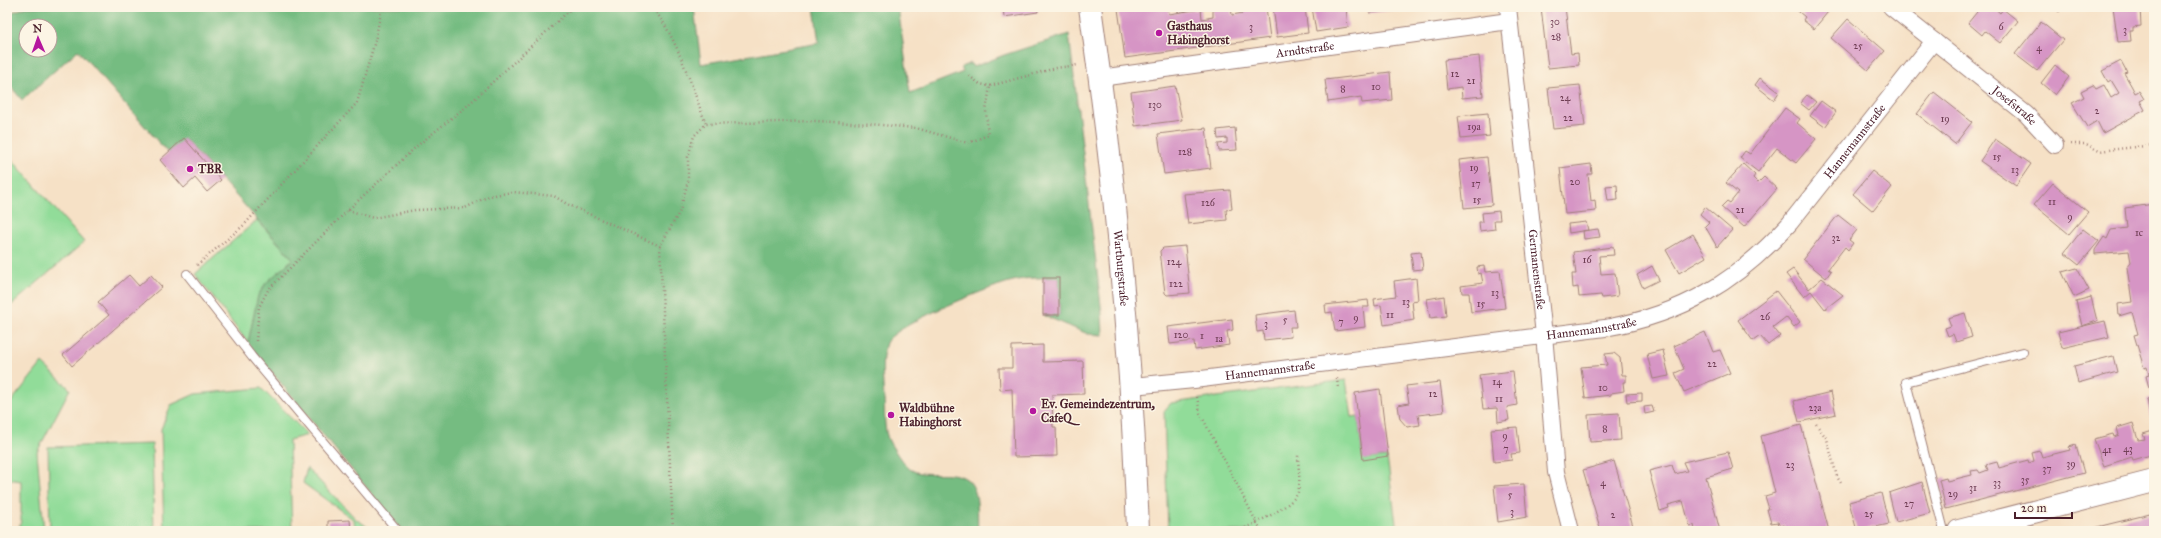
<svg xmlns="http://www.w3.org/2000/svg" width="2161" height="538" font-family="'IM FELL Great Primer',serif">
	<style>
		.green { fill: #91dc99; stroke: #6e7e62 }
		.forest { fill: #74bc81; stroke: #5f6e56; fill-rule: evenodd }
		.building { fill: #d695c5 }
		.lines { fill: none; stroke-linecap: round; stroke-linejoin: round }
		.lane-casing { stroke: #a08078; stroke-width: 10 }
		.street-casing { stroke: #a08078; stroke-width: 18 }
		.secondary-casing { stroke: #a08078; stroke-width: 24 }
		.path { stroke: #a08078; stroke-width: 2.5; stroke-dasharray: 1 3; stroke-linecap: butt }
		.lane { stroke: #fff; stroke-width: 8 }
		.street { stroke: #fff; stroke-width: 16 }
		.secondary { stroke: #fff; stroke-width: 22 }
		.poi-dot { fill: #b5179e; stroke: #fcf5e5; stroke-width: 1.5 }
		.labels { text-anchor: middle; stroke-width: 3; stroke-linejoin: round; paint-order: stroke }
		.number-label { font-size: 10px; fill: #6d3c52 }
		.poi-label { font-size: 12px; font-weight: bold; fill: #4a1f2b; stroke: #fcf5e5; text-anchor: start }
		.street-label { font-size: 12px; fill: #4a1f2b; stroke: #fcf5e5 }
	</style>
	<rect width="100%" height="100%" fill="#fcf5e5"/>
	<filter id="ink" filterUnits="userSpaceOnUse"><feTurbulence type="fractalNoise" baseFrequency=".025" numOctaves="2"/><feDisplacementMap in="SourceGraphic" scale="8" xChannelSelector="R" yChannelSelector="G"/><feConvolveMatrix kernelMatrix="1 2 1 2 8 2 1 2 1" color-interpolation-filters="sRGB"/></filter>
	<filter id="wash" filterUnits="userSpaceOnUse"><feTurbulence type="fractalNoise" baseFrequency=".012" numOctaves="4" result="noise"/><feDisplacementMap in="SourceGraphic" scale="16" xChannelSelector="R" yChannelSelector="G"/><feGaussianBlur stdDeviation="0.9" result="paint"/><feColorMatrix in="noise" values="0 0 0 0 0 0 0 0 0 0 0 0 0 0 0 0 0 1.4 0 .05"/><feComposite in="paint" operator="in"/></filter>
	<g filter="url(#wash)">
		<rect width="100%" height="100%" fill="#f6e1c6"/>
		<g class="green">
			<path d="M7 154 84 242 7 309Z"/>
			<path d="M257 220 293 259 266 283 258 296 248 343 195 274Z"/>
			<path d="M42 363 70 389 37 452 44 531H18L21 521V481L7 479V407Z"/>
			<path d="M1346 380 1352 417 1358 416 1363 459 1387 457 1397 531H1168L1164 411 1171 403Z"/>
			<path d="M261 388 308 435 289 440 292 531H164L161 429 171 405 195 394Z"/>
			<path d="M152 444 154 531H50L48 447Z"/>
			<path d="M307 468 356 519 374 531H355L354 520 303 483Z"/>
		</g>
		<path class="forest" d="M26 7H694L701 64 819 43 814 7H898L910 93 963 72 961 67 971 63 973 67 1004 55 1069 34 1102 314 1103 335 1088 334 1043 315H1059V278C1044 278 1027 277 1013 281 991 286 894 325 886 343 880 358 883 382 884 398 885 411 883 431 890 443 896 452 905 469 916 472 934 477 965 466 974 489 979 501 977 518 978 531H402L248 343 258 296 266 283 293 259 185 139 168 153 78 50 22 100 7 82V14ZM26 26H50V50H26Z"/>
		<g id="blocks">
			<g class="building">
				<path d="M1003 7H1037L1038 12 1004 17Z"/>
				<path d="M1132 7H1168L1169 14 1201 9 1202 19 1213 17V7H1231L1232 15 1243 13 1244 7H1266L1270 38 1125 58 1118 9Z"/>
				<path d="M1273 7H1305L1308 33 1277 37Z"/>
				<path d="M1312 7H1346L1348 27 1316 32Z"/>
				<path d="M1369 7H1404V9L1369 13Z"/>
				<path d="M1541 7H1565L1571 54 1578 53 1579 65 1548 68Z"/>
				<path d="M1793 7H1832L1814 29 1803 20 1805 17Z"/>
				<path d="M1981 7H1993L2000 13 2003 9 2018 21 2000 43 1985 31 1982 35 1968 23Z"/>
				<path d="M2053 7H2063L2059 12Z"/>
				<path d="M2113 7H2140L2141 26 2133 27V31H2130L2131 41 2118 42Z"/>
				<path d="M1848 19 1885 51 1868 70 1831 38Z"/>
				<path d="M2041 22 2063 40 2037 71 2015 54Z"/>
				<path d="M1479 56 1483 96 1462 98 1461 87 1447 89 1444 60Z"/>
				<path d="M2121 61 2127 72 2124 73 2132 87 2135 93 2139 91 2144 99 2140 101 2145 110 2103 133 2097 121 2087 127 2072 103 2084 97 2081 91 2093 85 2096 89 2104 85 2111 98 2119 93 2111 80 2108 82 2102 71Z"/>
				<path d="M2055 65 2069 77 2055 95 2041 83Z"/>
				<path d="M1390 72 1392 100 1362 103 1361 97 1328 102 1325 80Z"/>
				<path d="M1760 78 1779 92 1774 100 1755 85Z"/>
				<path d="M1580 85 1585 126 1553 129 1548 88Z"/>
				<path d="M1175 86 1182 120 1135 126 1131 92Z"/>
				<path d="M1934 92 1972 122 1955 144 1917 114Z"/>
				<path d="M1807 95 1816 102 1809 110 1800 103Z"/>
				<path d="M1821 101 1836 112 1825 127 1810 116Z"/>
				<path d="M1785 108 1800 119 1797 123 1816 139 1796 163 1777 148 1758 172 1740 158 1745 151 1750 154Z"/>
				<path d="M1488 113 1490 136 1461 139 1458 116Z"/>
				<path d="M1206 128 1211 168 1164 174 1158 134Z"/>
				<path d="M1235 128 1237 150 1219 151 1218 144 1227 143V138L1218 139 1217 130Z"/>
				<path d="M184 138 221 180 207 192 195 178 184 188 160 160Z"/>
				<path d="M1995 139 2031 164 2016 186 1980 161Z"/>
				<path d="M1487 157 1492 205 1464 208 1459 160Z"/>
				<path d="M1591 164 1592 174H1588L1591 201 1595 200 1596 211 1565 214 1560 168Z"/>
				<path d="M1743 164 1755 175 1753 178 1758 183 1764 177 1777 189 1744 227 1721 207 1727 201 1730 203 1738 193 1726 183Z"/>
				<path d="M1872 171 1892 187 1873 211 1853 194Z"/>
				<path d="M2053 183 2088 212 2069 234 2034 205Z"/>
				<path d="M1617 185 1618 200 1608 201 1606 186Z"/>
				<path d="M1230 190 1232 209 1226 210 1227 220 1188 224 1184 194Z"/>
				<path d="M2154 204V391L2152 387 2149 388 2146 376 2149 375 2147 367 2144 368 2134 335 2138 334 2132 312 2119 316 2118 304 2132 302 2127 267 2131 262 2129 251 2095 254V250L2104 237 2107 239 2111 230 2127 228 2125 208Z"/>
				<path d="M1705 207 1732 230 1717 247 1705 226 1709 222 1700 214Z"/>
				<path d="M1499 211 1500 220H1494L1495 229 1480 231 1479 222H1483L1482 213Z"/>
				<path d="M1838 215 1857 230 1849 240 1853 243 1848 250 1845 247 1828 269 1831 271 1826 278 1803 259Z"/>
				<path d="M1586 222 1588 230 1569 233 1568 224Z"/>
				<path d="M1598 229 1600 237 1584 239 1583 231Z"/>
				<path d="M2083 229 2099 241 2079 265 2064 253Z"/>
				<path d="M1693 234 1706 257 1679 273 1666 250Z"/>
				<path d="M1185 246 1190 293 1167 295 1165 293 1160 251 1163 248Z"/>
				<path d="M1613 247 1614 255 1599 256 1601 274 1615 273 1618 296 1602 298 1601 295 1579 297 1578 287 1573 288 1572 274H1576L1573 252Z"/>
				<path d="M1421 252 1423 269 1413 270 1411 253Z"/>
				<path d="M1484 266 1485 272 1500 271 1505 308 1471 312 1469 293H1462L1461 286 1483 283 1481 273 1478 274 1477 267Z"/>
				<path d="M1652 266 1659 280 1643 288 1637 275Z"/>
				<path d="M2077 268 2089 290 2074 297 2062 272Z"/>
				<path d="M1793 269 1809 289 1822 278 1843 295 1825 309 1811 291 1804 297 1786 274Z"/>
				<path d="M129 275 139 286 151 275 162 287 72 366 63 355 109 315 98 302Z"/>
				<rect x="1043" y="278" width="16" height="37"/>
				<path d="M1416 278 1418 300 1412 301 1414 320 1384 325 1381 305 1375 306 1374 299 1396 296 1394 281Z"/>
				<path d="M1776 291 1800 322 1794 327 1786 317 1773 327 1780 336 1768 345 1760 336 1753 341 1738 320Z"/>
				<path d="M1444 296 1446 316 1430 318 1427 299Z"/>
				<path d="M2091 297 2097 321 2082 326 2076 301Z"/>
				<path d="M1368 300 1369 307H1363L1365 327 1335 331 1332 312 1326 313 1325 305Z"/>
				<path d="M1294 310 1296 327H1290L1291 337 1264 340 1263 331 1257 332 1255 315Z"/>
				<path d="M1965 313 1972 337 1956 342 1953 334 1948 336 1945 328 1951 326 1948 318Z"/>
				<path d="M1232 319 1233 330 1227 331 1229 345 1195 350 1194 341 1170 344 1168 327Z"/>
				<path d="M2105 321 2109 337 2062 348 2058 332Z"/>
				<path d="M1705 332 1713 352 1720 350 1730 373 1684 392 1675 373 1684 369 1674 346Z"/>
				<path d="M1043 345V362L1083 361 1084 394 1052 395 1053 427H1056L1057 456 1014 457 1012 389 1000 390 999 368H1012V346Z"/>
				<path d="M1663 350 1669 376 1653 379 1647 354Z"/>
				<path d="M1614 353 1620 358 1622 375H1626V382H1623L1624 391 1611 393V395L1585 398 1581 367 1607 365 1605 354Z"/>
				<path d="M2113 356 2117 372 2078 383 2074 366Z"/>
				<path d="M1513 371 1517 405 1507 407 1509 420 1498 422 1497 408 1483 409 1479 375Z"/>
				<path d="M1440 382 1444 412 1418 415 1420 425 1407 427 1400 419 1398 405 1409 403 1406 386Z"/>
				<path d="M1380 389 1388 456 1363 460 1355 393Z"/>
				<path d="M1831 392 1836 414 1799 422 1794 401Z"/>
				<path d="M1642 393V401L1627 402 1626 394Z"/>
				<path d="M2154 397V454L2133 460 2132 457 2104 466 2094 439 2113 434 2114 437 2119 435 2117 428 2133 423 2138 440 2145 439 2143 434 2153 431 2147 399Z"/>
				<path d="M1652 406 1654 412 1645 414 1644 407Z"/>
				<path d="M1619 413 1621 440 1590 442 1588 415Z"/>
				<path d="M1801 425 1829 531H1785L1784 525 1780 527 1778 522 1771 523 1767 509H1769L1765 496 1775 493 1761 436Z"/>
				<path d="M1517 427 1520 453 1511 454 1512 460 1494 462 1491 429Z"/>
				<path d="M2076 445 2084 473 1946 509 1939 480 1946 478 1947 481 1972 475 1971 471 1978 470 1980 473 1988 470 1986 465 1997 462 1999 468 2028 460 2029 463 2034 461 2032 453 2040 451 2042 457 2070 450 2069 447Z"/>
				<path d="M1728 452 1733 469 1706 477 1720 531H1695L1694 525 1690 526 1683 501 1668 505 1669 508 1660 511 1649 471 1672 465 1675 474 1687 471 1683 462Z"/>
				<path d="M1614 461 1633 526 1616 531H1601L1583 470Z"/>
				<path d="M1922 482 1930 513 1896 522 1889 493Z"/>
				<path d="M1524 484 1527 517 1498 522 1494 486Z"/>
				<path d="M1881 493 1889 524 1857 531 1849 502Z"/>
				<path d="M2154 513V531H2085V530Z"/>
				<path d="M350 520 351 531H328V521Z"/>
			</g>
		</g>
	</g>
	<g filter="url(#ink)">
		<use href="#blocks" fill-opacity="0" stroke="#a08078" stroke-width="1"/>
		<g class="lines">
			<defs>
				<g id="lane">
					<path d="M187 274 252 357 398 531"/>
					<path d="M1944 531 1906 382 2023 352"/>
				</g>
				<g id="street">
					<path id="s1" d="M1508 7 1544 335 1556 472 1571 531"/>
					<path id="s2" d="M1891 7 2026 114 2055 145"/>
					<path id="s3" d="M1100 78 1509 21"/>
					<path id="s4" d="M1132 386 1194 380 1605 328C1683 314 1737 282 1790 223L1934 41"/>
				</g>
				<g id="secondary">
					<path id="s5" d="M1090 7C1115 181 1132 355 1138 531"/>
					<path d="M1959 531 2154 481"/>
				</g>
			</defs>
			<use href="#lane" class="lane-casing"/>
			<use href="#street" class="street-casing"/>
			<use href="#secondary" class="secondary-casing"/>
			<g class="path">
				<path d="M651 7C675 30 693 91 706 124"/>
				<path d="M969 76 980 84 990 86 1056 68 1078 65"/>
				<path d="M2071 144H2086L2099 151 2154 145"/>
				<path d="M348 210 373 218 415 210 465 208 489 196 513 192 554 196 567 204 660 246"/>
				<path d="M197 265 244 225 357 103 375 41 382 7"/>
				<path d="M256 341 259 307 268 290 348 210 417 146 468 105 573 7"/>
				<path d="M1337 378 1338 388"/>
				<path d="M1197 397 1200 413 1261 531"/>
				<path d="M1816 424 1827 439 1837 477 1841 483"/>
				<path d="M673 531 660 246 680 211 688 181V157L694 136 706 124 816 121 870 124 916 128 968 143 988 135 986 111 990 86"/>
				<path d="M1238 531C1252 525 1294 506 1298 492 1301 482 1298 465 1298 454"/>
			</g>
			<use href="#lane" class="lane"/>
			<use href="#street" class="street"/>
			<use href="#secondary" class="secondary"/>
		</g>
	</g>
	<g class="poi-dot">
		<circle cx="1159" cy="33" r="4"/>
		<circle cx="190" cy="169" r="4"/>
		<circle cx="1033" cy="411" r="4"/>
		<circle cx="891" cy="415" r="4"/>
	</g>
	<g class="labels">
		<g class="number-label">
			<text x="1555" y="25">30</text>
			<text x="1251" y="30">3</text>
			<text x="2001" y="30">6</text>
			<text x="2125" y="33">3</text>
			<text x="1556" y="40">28</text>
			<text x="1858" y="49">25</text>
			<text x="2039" y="51">4</text>
			<text x="1455" y="77">12</text>
			<text x="1471" y="84">21</text>
			<text x="1376" y="90">10</text>
			<text x="1343" y="92">8</text>
			<text x="1565" y="101">24</text>
			<text x="1155" y="108">130</text>
			<text x="2097" y="114">2</text>
			<text x="1568" y="121">22</text>
			<text x="1945" y="122">19</text>
			<text x="1474" y="130">19a</text>
			<text x="1185" y="155">128</text>
			<text x="1997" y="160">15</text>
			<text x="1474" y="171">19</text>
			<text x="2015" y="173">13</text>
			<text x="1575" y="185">20</text>
			<text x="1476" y="187">17</text>
			<text x="1477" y="203">15</text>
			<text x="2052" y="205">11</text>
			<text x="1208" y="206">126</text>
			<text x="1740" y="213">21</text>
			<text x="2070" y="220">9</text>
			<text x="2139" y="236">1c</text>
			<text x="1836" y="241">32</text>
			<text x="1587" y="263">16</text>
			<text x="1174" y="265">124</text>
			<text x="1176" y="287">122</text>
			<text x="1495" y="296">13</text>
			<text x="1406" y="305">13</text>
			<text x="1481" y="307">15</text>
			<text x="1390" y="318">11</text>
			<text x="1765" y="320">26</text>
			<text x="1356" y="321">9</text>
			<text x="1285" y="323">5</text>
			<text x="1341" y="325">7</text>
			<text x="1266" y="327">3</text>
			<text x="1181" y="338">120</text>
			<text x="1202" y="339">1</text>
			<text x="1219" y="342">1a</text>
			<text x="1712" y="367">22</text>
			<text x="1497" y="385">14</text>
			<text x="1603" y="391">10</text>
			<text x="1433" y="397">12</text>
			<text x="1499" y="402">11</text>
			<text x="1815" y="411">23a</text>
			<text x="1605" y="432">8</text>
			<text x="1505" y="439">9</text>
			<text x="1506" y="452">7</text>
			<text x="2128" y="452">43</text>
			<text x="2107" y="453">41</text>
			<text x="2071" y="467">39</text>
			<text x="1790" y="468">23</text>
			<text x="2047" y="472">37</text>
			<text x="2025" y="483">35</text>
			<text x="1603" y="486">4</text>
			<text x="1997" y="486">33</text>
			<text x="1973" y="491">31</text>
			<text x="1953" y="497">29</text>
			<text x="1510" y="498">5</text>
			<text x="1909" y="507">27</text>
			<text x="1512" y="515">3</text>
			<text x="1869" y="517">25</text>
			<text x="1613" y="518">2</text>
		</g>
		<g class="poi-label">
			<text x="1167" y="30">Gasthaus<tspan x="1167" dy="14">Habinghorst</tspan></text>
			<text x="198" y="173">TBR</text>
			<text x="1041" y="408">Ev. Gemeindezentrum,<tspan x="1041" dy="14">CafeQ</tspan></text>
			<text x="899" y="412">Waldbühne<tspan x="899" dy="14">Habinghorst</tspan></text>
		</g>
		<g class="street-label">
			<text dy="4" stroke="none"><textPath href="#s3" startOffset="207">Arndtstraße</textPath></text>
			<text dy="4" stroke="none"><textPath href="#s2" startOffset="158">Josefstraße</textPath></text>
			<text dy="4" stroke="none"><textPath href="#s4" startOffset="798">Hannemannstraße</textPath></text>
			<text dy="4" stroke="none"><textPath href="#s5" startOffset="263">Wartburgstraße</textPath></text>
			<text dy="4" stroke="none"><textPath href="#s1" startOffset="264">Germanenstraße</textPath></text>
			<text dy="4" stroke="none"><textPath href="#s4" startOffset="463">Hannemannstraße</textPath></text>
			<text dy="4" stroke="none"><textPath href="#s4" startOffset="139">Hannemannstraße</textPath></text>
		</g>
	</g>
	<rect width="2161" height="538" fill="none" stroke="#fcf5e5" stroke-width="24"/>
	<g transform="translate(38 38) rotate(358)"><circle r="19" fill="#fcf5e5" stroke="#b59f9b"/>
	<path d="M0-3L7 15L0 10L-7 15Z" fill="#b5179e"/>
	<text y="-6" font-size="11" font-weight="bold" text-anchor="middle" fill="#4a1f2b">N</text>
	</g>
	<path d="M2015 512v6h57v-6" fill="none" stroke="#4a1f2b" stroke-width="2"/>
	<text x="2021" y="512" font-size="12" fill="#4a1f2b" stroke="#fcf5e5" stroke-width="3" paint-order="stroke">20 m</text>
</svg>
